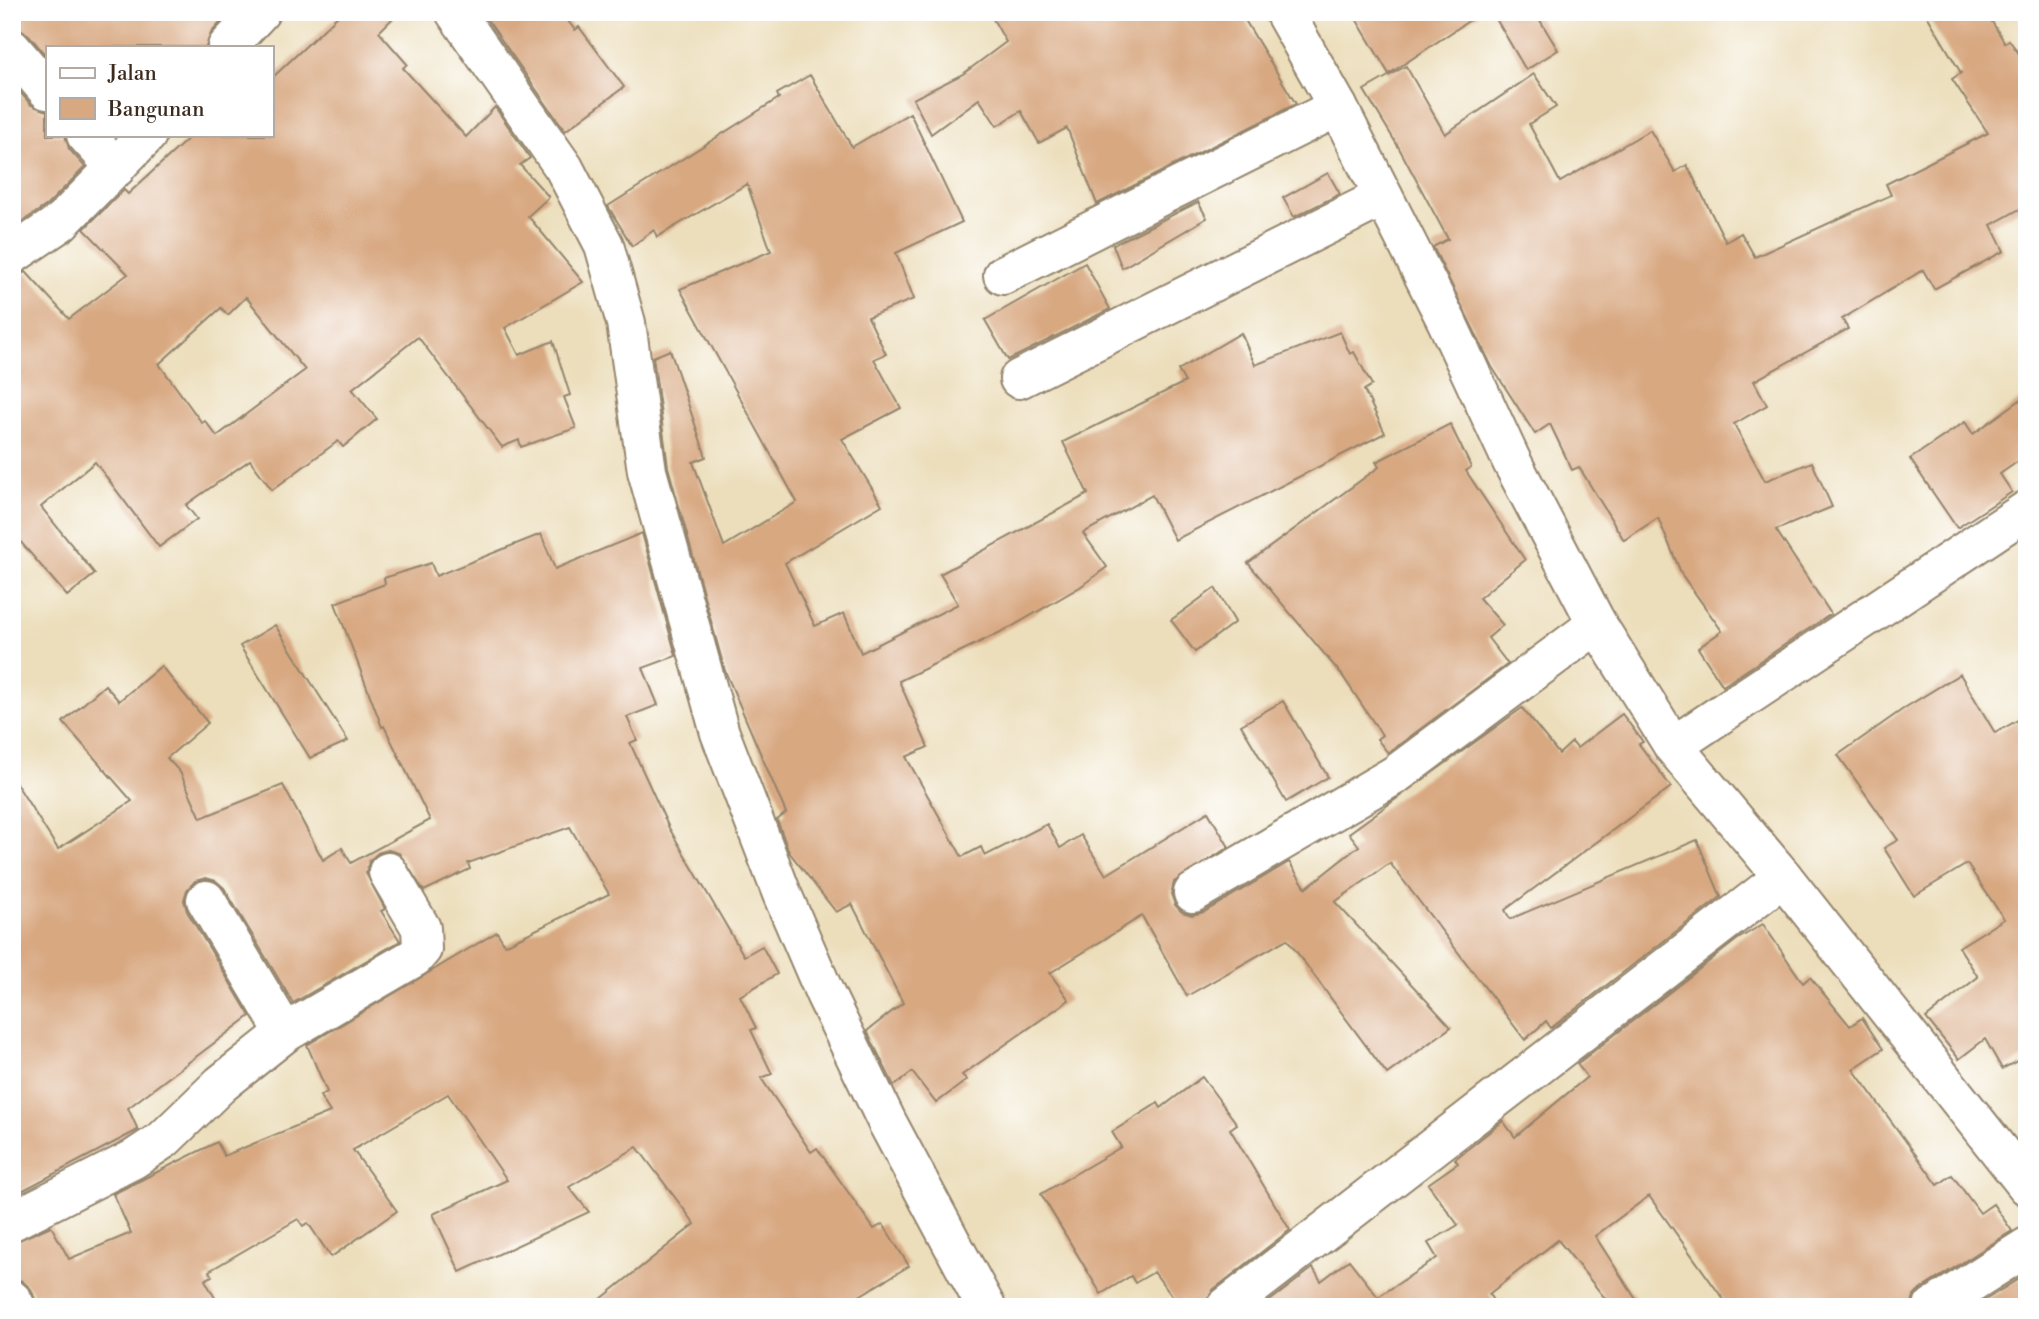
<svg xmlns="http://www.w3.org/2000/svg" width="2039" height="1319" font-family="'Libre Bodoni',serif">
	<style>
		.building { fill: #d8a881; fill-rule: evenodd }
		.lines { fill: none; stroke-linecap: round; stroke-linejoin: round }
		.minor-casing { stroke: #94846c; stroke-width: 42 }
		.minor { stroke: #fff; stroke-width: 38 }
	</style>
	<rect width="100%" height="100%" fill="#fff"/>
	<filter id="ink" filterUnits="userSpaceOnUse"><feTurbulence type="fractalNoise" baseFrequency=".0143" numOctaves="2"/><feDisplacementMap in="SourceGraphic" scale="14" xChannelSelector="R" yChannelSelector="G"/><feConvolveMatrix kernelMatrix="1 2 1 2 8 2 1 2 1" color-interpolation-filters="sRGB"/></filter>
	<filter id="wash" filterUnits="userSpaceOnUse"><feTurbulence type="fractalNoise" baseFrequency=".00686" numOctaves="4" result="noise"/><feDisplacementMap in="SourceGraphic" scale="28" xChannelSelector="R" yChannelSelector="G"/><feGaussianBlur stdDeviation="1.57" result="paint"/><feColorMatrix in="noise" values="0 0 0 0 0 0 0 0 0 0 0 0 0 0 0 0 0 1.4 0 .05"/><feComposite in="paint" operator="in"/></filter>
	<g filter="url(#wash)">
		<rect width="100%" height="100%" fill="#ecdebb"/>
		<g id="blocks">
			<g class="building">
				<path d="M12 12H230L211 33 206 47H47V57L29 35 18 28 12 20Z"/>
				<path d="M342 12H399L379 32 407 64 403 68 466 137 495 107 530 158 520 165 549 197 528 216 583 282 505 328 519 355 553 341 570 395 564 397 576 428 521 447 519 440 502 447 418 337 352 389 377 419 343 447 338 441 272 490 250 460 186 505 197 519 159 547 95 462 41 507 95 574 67 596 12 532V277L26 272 69 319 128 274 84 229 124 190 128 194 192 135H271V79ZM246 297 305 370 217 436 205 421 202 423 159 364 221 308 228 315Z"/>
				<path d="M482 12H561L575 30 579 27 624 87 565 131Z"/>
				<path d="M989 12H1240L1296 104 1097 204 1067 128 1039 143 1021 111 997 126 979 99 931 134 913 99 963 74 1006 42Z"/>
				<path d="M1352 12H1482L1389 74Z"/>
				<path d="M1492 12H1535L1558 50 1526 70Z"/>
				<path d="M1925 12H1986L2005 43 2009 40 2027 65V205L1991 225 2004 251 1934 289 1923 270 1842 319 1848 329 1754 381 1767 405 1734 424 1765 481 1812 462 1832 507 1776 530 1831 614 1723 686 1698 648 1722 631 1682 575 1658 518 1624 540 1579 467 1572 470 1550 424 1535 434 1492 367 1433 247 1448 239 1399 148 1364 90 1406 66 1445 134 1534 74 1556 107 1529 124 1560 182 1650 130 1675 172 1687 165 1726 242 1741 233 1755 257 1891 195 1886 184 1988 133 1952 79 1961 73Z"/>
				<path d="M810 75 852 147 910 113 962 222 896 253 914 299 868 317 886 354 874 359 901 408 842 439 882 505 785 563 815 626 844 613 861 653 958 604 940 574 1088 494 1063 442 1185 382 1178 370 1241 333 1255 365 1340 332 1350 354 1354 352 1372 385 1364 390 1385 433 1175 540 1152 495 1083 533 1107 567 1080 587 1011 627 899 681 928 747 906 757 962 857 981 847 985 856 1047 824 1060 848 1081 835 1106 875 1208 812 1229 847 1174 882 1171 894 1175 905 1182 912 1192 915 1204 912 1289 862 1306 888 1359 846 1349 833 1522 708 1559 754 1572 742 1577 748 1622 714 1643 742 1639 744 1671 787 1505 910 1510 919 1697 840 1721 897 1551 1028 1546 1021 1525 1040 1390 863 1335 902 1451 1027 1387 1074 1287 939 1187 996 1142 916 1050 973 1069 1000 962 1075 967 1080 936 1103 912 1072 894 1086 867 1031 903 1003 852 904 836 912 789 852 777 820 786 813 725 671 668 467 653 357 670 350 706 457 693 462 724 546 797 502 680 289 771 251 747 184 657 237 654 230 632 246 608 206 779 98 777 94Z"/>
				<path d="M12 83 31 105 47 111V135H65L69 149 85 167 47 205 20 223 12 212Z"/>
				<path d="M1328 173 1340 194 1294 217 1283 198Z"/>
				<path d="M1198 202 1207 218 1122 268 1113 245Z"/>
				<path d="M1085 263 1110 309 1008 360 985 320Z"/>
				<path d="M2027 395V455L2000 474 2012 492 1957 528 1910 459 1965 422 1973 434Z"/>
				<path d="M1450 424 1471 467 1466 471 1525 560 1479 598 1503 625 1488 638 1508 664 1388 753 1377 739 1382 735 1342 675 1248 563 1379 467 1376 462Z"/>
				<path d="M642 533 676 656 643 668 658 705 627 717 637 740 630 743 669 828 744 956 762 946 777 974 740 996 756 1028 751 1030 772 1074 761 1078 811 1152 817 1148 874 1229 883 1224 909 1266 841 1307H591L695 1224 637 1147 569 1187 589 1212 460 1272 433 1214 507 1180 448 1094 353 1150 397 1211 331 1257 308 1223 303 1226 298 1219 209 1271 212 1276 205 1280 220 1307H38L31 1289 22 1281 12 1278V1243L51 1226 69 1259 131 1233 113 1194 217 1142 224 1156 330 1112 320 1096 327 1092 307 1045 497 932 505 945 609 894 570 827 468 863 470 869 424 891 399 853 388 850 378 853 369 861 366 873 385 909 381 911 400 941 293 1003 224 888 216 881 206 878 195 881 187 890 184 900 187 911 250 1016 128 1108 138 1130 12 1196V777L58 849 132 801 63 722 105 685 119 701 161 666 208 723 167 758 180 772 201 818 283 785 323 860 342 848 351 863 430 820 384 726 382 727 335 603 385 584 384 578 431 563 436 576 541 534 555 569Z"/>
				<path d="M1215 588 1235 622 1195 652 1171 620Z"/>
				<path d="M275 625 348 741 310 758 240 646Z"/>
				<path d="M1960 674 1995 733 2027 715V1056L2002 1069 1985 1039 1959 1059 1926 1018 1978 977 1959 947 2004 919 1967 864 1914 896 1884 848 1898 840 1838 755 1906 707Z"/>
				<path d="M1283 701 1328 777 1286 802 1241 725Z"/>
				<path d="M1763 924 1803 983 1810 977 1850 1026 1862 1018 1883 1049 1853 1069 1938 1185 1952 1175 1980 1213 1993 1204 2012 1231 1921 1289 1914 1296 1911 1307H1729L1649 1196 1595 1236 1641 1307H1612L1558 1240 1489 1294 1497 1307H1262L1313 1268 1321 1281 1349 1260 1378 1297 1437 1258 1428 1243 1458 1225 1428 1184 1458 1163 1455 1159 1503 1121 1515 1137 1587 1077 1577 1064 1738 939Z"/>
				<path d="M1202 1077 1237 1124 1230 1129 1290 1230 1213 1290 1205 1307H1180L1154 1272 1135 1283 1131 1276 1101 1294 1041 1194 1121 1147 1112 1132 1158 1103 1161 1108Z"/>
				<path d="M2020 1278 2027 1289V1307H1974Z"/>
			</g>
		</g>
	</g>
	<g filter="url(#ink)">
		<use href="#blocks" fill-opacity="0" stroke="#94846c" stroke-width="2"/>
		<g class="lines">
			<defs>
				<g id="minor">
					<path d="M455 12 564 168 604 245 626 323 647 471 720 733 782 894 825 994 887 1122 986 1307"/>
					<path d="M1284 12 1338 107 1446 320 1512 462 1597 624 1673 746 1783 877 2027 1186"/>
					<path d="M227 47 260 12"/>
					<path d="M12 49 47 90"/>
					<path d="M86 135 116 168"/>
					<path d="M12 255 61 222 147 135"/>
					<path d="M1003 275 1338 107"/>
					<path d="M1019 379 1383 197"/>
					<path d="M1673 746 2027 510"/>
					<path d="M1193 893 1395 775 1597 624"/>
					<path d="M206 900 285 1033"/>
					<path d="M12 1221 134 1159 164 1139 221 1084 285 1033 415 957 422 949 421 928 388 872"/>
					<path d="M12 1300 16 1307"/>
					<path d="M1226 1307 1783 877"/>
					<path d="M1933 1307 2027 1247"/>
				</g>
			</defs>
			<use href="#minor" class="minor-casing"/>
			<use href="#minor" class="minor"/>
		</g>
	</g>
	<rect width="2039" height="1319" fill="none" stroke="#fff" stroke-width="42"/>
	<rect x="46" y="46" width="228" height="91" fill="#ffffff" stroke="#b1aaa5" stroke-width="2"/>
	<rect x="60" y="68" width="35" height="10" fill="#ffffff" stroke="#b1aaa5" stroke-width="2"/>
	<text x="108" y="80" font-size="21" fill="#3b2a1e">Jalan</text>
	<rect x="60" y="98" width="35" height="21" fill="#d8a881" stroke="#b1aaa5" stroke-width="2"/>
	<text x="108" y="116" font-size="21" fill="#3b2a1e">Bangunan</text>
</svg>
